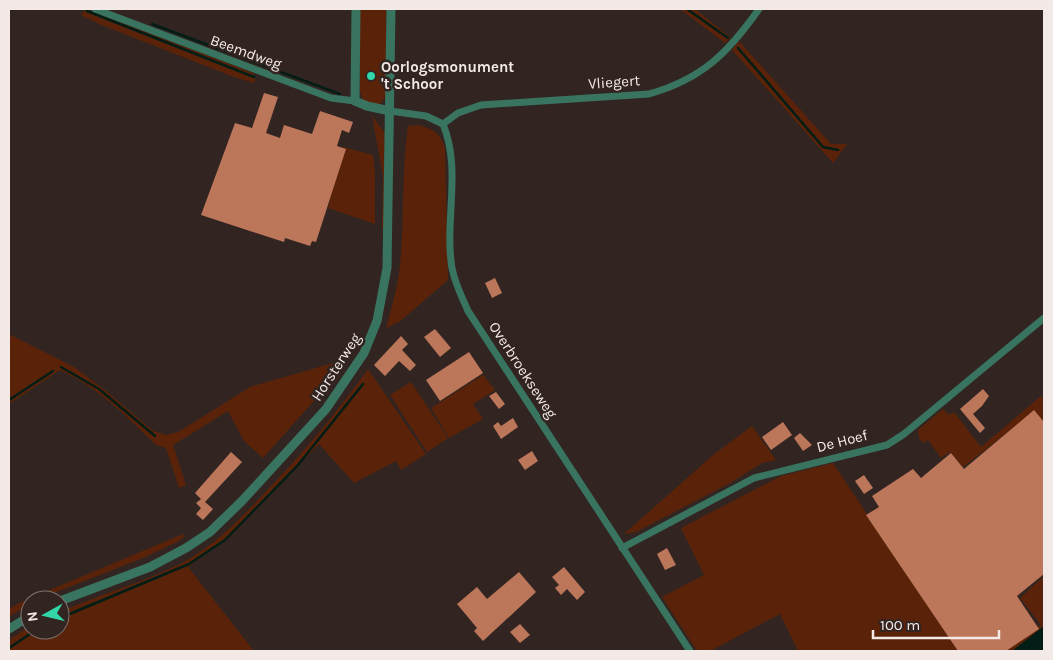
<svg xmlns="http://www.w3.org/2000/svg" width="1053" height="660" font-family="Karla,sans-serif">
	<style>
		.green { fill: #5a2309 }
		.water { fill: #011d15 }
		.lines { fill: none; stroke-linecap: round; stroke-linejoin: round }
		.stream { stroke: #011d15; stroke-width: 2.5 }
		.building { fill: #bc765a }
		.minor { stroke: #387460; stroke-width: 7 }
		.tertiary { stroke: #387460; stroke-width: 9 }
		.poi-dot { fill: #33d4a8; stroke: #322521; stroke-width: 2 }
		.labels { text-anchor: middle; stroke-width: 5; stroke-linejoin: round; paint-order: stroke }
		.street-label { font-size: 15px; fill: #f3eae7; stroke: #322521 }
		.poi-label { font-size: 15px; font-weight: bold; fill: #f3eae7; stroke: #322521; text-anchor: start }
	</style>
	<rect width="100%" height="100%" fill="#322521"/>
	<g class="green">
		<path d="M86 9 253 73 255 80 254 83 234 77 99 24 81 15Z"/>
		<path d="M360 9H386V96L381 103 375 105 364 102 360 92Z"/>
		<path d="M680 9H695L731 38 725 43Z"/>
		<path d="M739 41 831 144H847L833 163 732 50Z"/>
		<path d="M372 116 385 133 384 229 382 228 383 176Z"/>
		<path d="M418 125C432 128 442 134 445 149L448 280 399 322 386 328C393 303 400 278 401 253 404 210 402 168 408 126Z"/>
		<path d="M343 147 373 155 375 173V224L328 208Z"/>
		<path d="M9 334 74 367 106 391 153 431 167 435 180 431 250 387 347 359 329 384 263 458 244 441 228 411 173 445 186 485 179 488 166 448 156 445C127 416 97 387 60 370L9 404Z"/>
		<path d="M368 369 426 454 401 470 396 461 354 483 319 444 232 535 188 567 254 651H9V640L30 626V630H60V612C99 595 141 583 180 564 216 546 246 513 274 483 308 447 339 410 368 369Z"/>
		<path d="M483 375 495 390 473 404 483 419 449 438 431 408Z"/>
		<path d="M411 382 448 438 427 452 390 395Z"/>
		<path d="M1041 396 1044 400V423L1034 412 963 467 950 452 941 458 928 440 923 443 919 438 918 430 943 409 949 415 954 412 981 447Z"/>
		<path d="M752 426 776 460 762 463 732 482 636 532 624 534 713 455Z"/>
		<path d="M833 463 958 651H798L780 614 710 651H697L662 597 704 575 681 528 781 476Z"/>
		<path d="M183 534 184 537 179 541 143 558 36 600H30V603L9 617V609L19 603Z"/>
		<path d="M1044 576V626L1012 651H1005L1041 625 1020 598Z"/>
	</g>
	<path class="water" d="M1044 626V651H1012Z"/>
	<g class="lines">
		<g class="stream">
			<path d="M687 9 728 38"/>
			<path d="M87 11 254 77"/>
			<path d="M152 24 340 94"/>
			<path d="M738 48 823 147 838 150"/>
			<path d="M61 367 99 389 155 436"/>
			<path d="M9 400 53 371"/>
			<path d="M60 618 189 564 225 540 298 465 363 384"/>
			<path d="M9 648 36 630"/>
		</g>
	</g>
	<g class="building">
		<path d="M264 93 278 97 266 133 280 138 284 125 312 134 320 111 353 122 349 133 342 130 337 146 346 149 316 242 312 241 310 246 285 238 284 242 201 215 235 123 252 128Z"/>
		<path d="M495 278 502 293 492 298 485 283Z"/>
		<path d="M435 329 451 348 440 357 424 337Z"/>
		<path d="M401 336 408 344 402 350 416 365 410 371 399 361 385 376 374 365Z"/>
		<path d="M469 352 483 373 440 401 426 380Z"/>
		<path d="M983 389 989 396 982 406 973 414 985 428 980 433 960 409Z"/>
		<path d="M496 392 505 404 499 409 489 396Z"/>
		<path d="M1034 410 1044 422V574L1017 596 1039 629 1006 651H958L866 515 879 507 872 496 913 469 921 478 951 453 964 469Z"/>
		<path d="M513 418 518 427 501 439 493 426 498 422 501 426Z"/>
		<path d="M783 422 792 435 771 450 762 437Z"/>
		<path d="M800 433 812 445 803 451 794 438Z"/>
		<path d="M532 451 538 461 525 470 518 460Z"/>
		<path d="M231 452 242 462 205 502 213 509 203 520 196 514 201 508 196 503 201 499 195 493Z"/>
		<path d="M864 475 873 488 864 494 855 481Z"/>
		<path d="M667 548 676 565 665 570 657 554Z"/>
		<path d="M564 567 585 592 577 600 567 589 561 595 555 588 559 585 552 577Z"/>
		<path d="M519 572 536 592 483 641 474 631 477 628 457 604 477 587 487 599Z"/>
		<path d="M520 624 530 635 520 643 510 632Z"/>
	</g>
	<g class="lines">
		<g class="minor">
			<path d="M95 9 331 98 355 101"/>
			<path d="M390 111 426 116 443 124C462 170 444 221 452 268 455 284 462 297 468 311L690 651"/>
			<path d="M443 124 458 113 481 105 649 94C702 79 728 53 759 9"/>
			<path d="M622 548 754 478 887 445 904 434 1044 318"/>
		</g>
		<g class="tertiary">
			<path d="M356 9 355 101 367 106 390 111"/>
			<path d="M60 601 150 567 186 548 210 532 242 501 326 409 364 353 377 321 387 268 391 9"/>
			<path d="M9 629 30 616"/>
		</g>
	</g>
	<circle class="poi-dot" cx="371" cy="76" r="5"/>
	<g class="labels">
		<g class="street-label">
			<text transform="translate(246 52) rotate(20)" y="5">Beemdweg</text>
			<text transform="translate(614 82) rotate(-4)" y="5">Vliegert</text>
			<text transform="translate(336 367) rotate(-57)" y="5">Horsterweg</text>
			<text transform="translate(523 370) rotate(57)" y="5">Overbroekseweg</text>
			<text transform="translate(842 441) rotate(-14)" y="5">De Hoef</text>
		</g>
		<g class="poi-label">
			<text x="381" y="72">Oorlogsmonument<tspan x="381" dy="17">'t Schoor</tspan></text>
		</g>
	</g>
	<rect width="1053" height="660" fill="none" stroke="#f3eae7" stroke-width="20"/>
	<g transform="translate(45 615) rotate(262)"><circle r="24" fill="#322521" stroke="#7f7470"/>
	<path d="M0-4L9 19L0 12L-9 19Z" fill="#33d4a8"/>
	<text y="-8" font-size="14" font-weight="bold" text-anchor="middle" fill="#f3eae7">N</text>
	</g>
	<path d="M873 630v8h126v-8" fill="none" stroke="#f3eae7" stroke-width="2.5"/>
	<text x="880" y="630" font-size="15" fill="#f3eae7" stroke="#322521" stroke-width="4" paint-order="stroke">100 m</text>
</svg>
